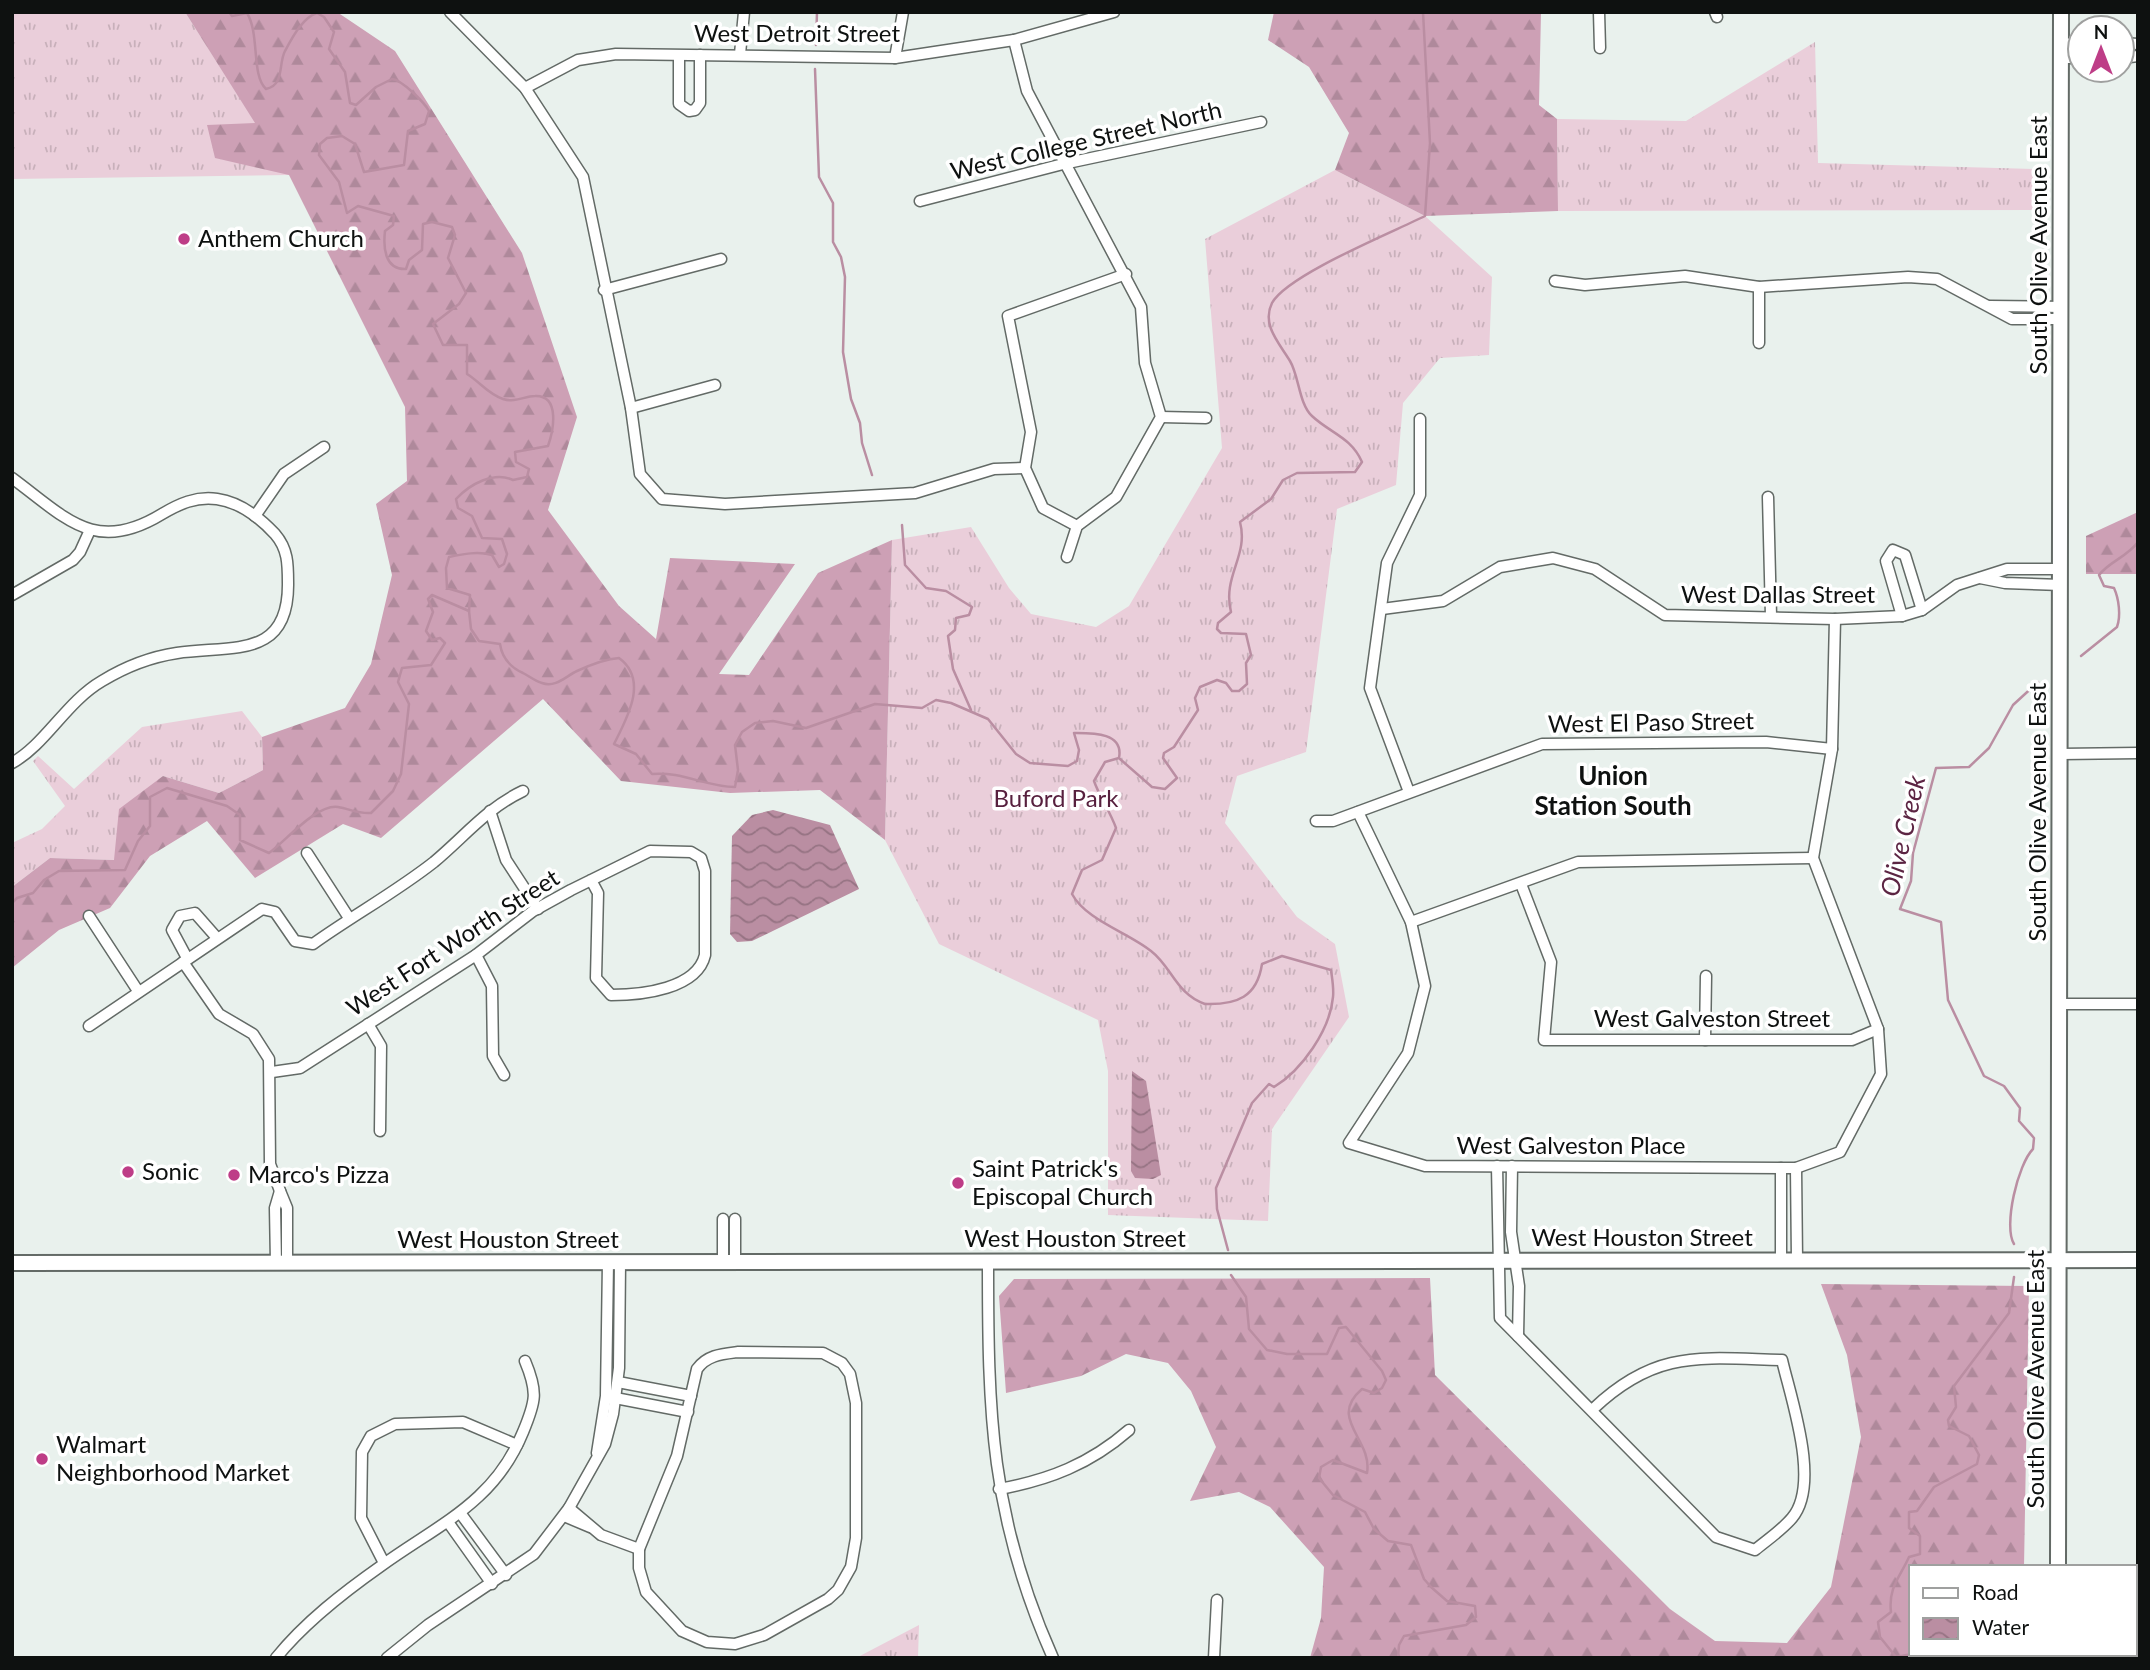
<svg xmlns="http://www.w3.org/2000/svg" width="2150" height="1670" font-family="Lato,sans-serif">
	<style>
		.grass { fill: url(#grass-tufts) }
		.forest { fill: url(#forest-firs) }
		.water { fill: url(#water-waves) }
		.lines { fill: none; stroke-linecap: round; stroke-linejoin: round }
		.stream { stroke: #ba8ea2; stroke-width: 2.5 }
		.street-casing { stroke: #636a66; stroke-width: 13 }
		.secondary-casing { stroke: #636a66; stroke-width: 18 }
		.street { stroke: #fff; stroke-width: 10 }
		.secondary { stroke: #fff; stroke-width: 14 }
		.poi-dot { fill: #be3d87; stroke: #fff; stroke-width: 2.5 }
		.labels { text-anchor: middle; stroke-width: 7; stroke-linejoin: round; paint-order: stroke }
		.street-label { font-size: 24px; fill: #0e1110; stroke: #fff }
		.poi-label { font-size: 24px; fill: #0e1110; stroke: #fff; text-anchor: start }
		.park-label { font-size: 24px; fill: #57203e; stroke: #fff }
		.neighbourhood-label { font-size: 26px; font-weight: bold; fill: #0e1110; stroke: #fff }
		.water-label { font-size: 26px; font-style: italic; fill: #5c2543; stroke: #fff }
	</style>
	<defs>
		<pattern id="grass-tufts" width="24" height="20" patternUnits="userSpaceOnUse" patternTransform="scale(1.75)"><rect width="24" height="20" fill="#eaceda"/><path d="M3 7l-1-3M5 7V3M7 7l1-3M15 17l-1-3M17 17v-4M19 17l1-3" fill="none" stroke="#c8b0ba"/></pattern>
		<pattern id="forest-firs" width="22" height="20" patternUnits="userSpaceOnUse" patternTransform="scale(1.75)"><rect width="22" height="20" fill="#cda0b5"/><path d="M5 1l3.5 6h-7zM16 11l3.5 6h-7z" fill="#af899b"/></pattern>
		<pattern id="water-waves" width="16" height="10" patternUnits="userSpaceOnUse" patternTransform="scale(1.75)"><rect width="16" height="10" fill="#ba8ea2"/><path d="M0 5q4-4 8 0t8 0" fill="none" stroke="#967383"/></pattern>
	</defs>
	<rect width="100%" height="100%" fill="#e9f1ed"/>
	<g class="grass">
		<path d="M12 12H185L289 175 12 179Z"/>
		<path d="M1815 42 1818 163 2035 169 2033 210 1558 211 1557 119 1686 121Z"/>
		<path d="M1335 170 1425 216 1492 277 1489 355 1440 358 1403 403 1396 485 1337 509 1306 752 1237 776 1225 823 1297 917 1335 944 1349 1017 1272 1129 1268 1221 1108 1215V1071L1098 1020 939 944 885 840 892 540 971 527 1009 588 1031 614 1096 627 1129 606 1222 448 1205 239Z"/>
		<path d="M242 711 262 737 263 770 219 793 163 776 115 860 50 858 12 887V843L42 829 65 806 33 761 38 756 74 789 142 727Z"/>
		<path d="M919 1625 918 1658H856Z"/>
	</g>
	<g class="forest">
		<path d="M185 12H337L395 51 522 253 577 417 548 510 619 606 656 639 670 558 795 564 719 674 749 675 818 573 892 540 885 840 820 790 730 793 621 781 543 699 381 838 343 824 255 878 207 821 150 856 110 908 59 930 12 968V887L50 858 114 860 119 809 163 776 219 793 263 770 262 737 345 708 371 664 392 575 376 504 407 481 405 407 289 175 215 158 207 125 255 123Z"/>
		<path d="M1274 12H1541L1539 105 1557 119 1558 211 1425 216 1335 170 1349 133 1309 67 1268 40Z"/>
		<path d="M2138 512V574H2086V536Z"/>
		<path d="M1430 1278 1435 1375 1670 1609 1715 1641 1787 1643 1831 1587 1861 1437 1847 1355 1821 1284 2029 1286 2024 1567H1910V1654H1946V1658H1310L1321 1618 1324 1567 1270 1507 1239 1492 1190 1501 1216 1447 1191 1391 1168 1363 1126 1354 1081 1376 1006 1393 999 1296 1014 1279Z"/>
	</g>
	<g class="water">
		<path d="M773 810 830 825 859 889 752 941 737 942 730 934 732 836 752 815Z"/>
		<path d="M1132 1071 1146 1081 1161 1175 1153 1179 1135 1178 1131 1171Z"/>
	</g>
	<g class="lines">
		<g class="stream">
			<path d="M229 12 232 16 247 13C260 34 251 75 266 89 285 85 278 64 285 51 292 38 303 17 317 13L324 17 334 32 329 49 345 72 350 103 356 105 376 87 392 79C402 80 424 102 429 111L425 124 408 131 404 165 364 172 355 144 342 136 327 138 320 144 319 155 339 182 347 213 358 206 394 216 393 225 385 231C383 248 385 270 406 269L409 260 422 250 423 224 432 222 452 227 455 235 448 258 466 293 459 304 433 324 443 345H467V374C480 382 488 394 503 399 516 403 524 396 535 396 561 395 553 432 548 446L515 452 516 462 529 469 527 477 513 480C494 471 470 484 456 499L458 508 472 516 482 538 502 539 507 554 504 564 499 567 492 555C478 551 463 554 449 557L446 568 447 588 470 595 469 611"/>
			<path d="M816 45 817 12"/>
			<path d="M815 69 819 177 833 203V242L841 257 845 277 843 352 851 399 860 423 862 443 872 475"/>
			<path d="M902 525 905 565 926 588 946 591 972 607 969 615 956 618 955 630 948 636 953 669 971 710"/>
			<path d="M2081 656 2117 627C2121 616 2119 599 2114 588L2104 586 2099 575C2110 561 2127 557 2138 542"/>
			<path d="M1120 759 1152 787 1165 789 1177 778 1163 758 1164 753 1174 747 1198 710 1195 698 1200 687 1217 680 1226 683 1232 691H1239L1247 684 1246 663 1251 655 1246 634 1221 633 1217 629 1218 623 1231 612C1222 576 1249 556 1240 522L1271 499 1283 480 1297 473 1355 472 1362 462C1351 437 1330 433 1312 416 1299 404 1299 376 1290 361 1280 344 1261 325 1272 303 1287 275 1393 232 1425 216L1430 143 1423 12"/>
			<path d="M12 903 17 898 33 893 44 880 59 871 125 870 138 841 150 826V797L167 788 227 806 240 815V840L269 853C286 841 316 804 338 807 350 809 358 814 371 813L393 791 401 774 409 704 398 682 402 668 431 665 445 643 440 638 432 640 426 631 433 612 428 599 432 595 469 611 471 629 479 641 500 644C502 658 510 667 523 673 529 676 535 681 542 683 556 688 566 676 577 671 590 665 605 659 619 658 649 680 627 718 614 744L636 754 652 774C681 771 707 787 735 787L738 770 735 745 742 732 755 723 773 721 806 728 875 704 922 708 936 700 951 703 988 719 1016 754 1030 763 1068 766 1077 761 1079 750 1074 733C1092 733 1124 732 1119 758L1105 762 1094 781C1100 798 1110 811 1116 828L1102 860 1082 870 1072 894C1086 920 1127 932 1151 951 1172 967 1176 994 1205 1004 1237 1005 1257 997 1262 964L1282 956 1331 970C1332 978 1334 988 1333 997 1330 1030 1302 1070 1274 1087L1269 1084 1252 1103 1216 1188 1217 1209 1228 1250"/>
			<path d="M12 913V918"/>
			<path d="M2014 1244C2003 1226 2018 1164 2033 1149L2034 1138 2019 1121 2020 1108 2004 1086 1984 1076 1948 1000 1941 922 1900 909 1911 881 1913 853 1936 768 1969 767 1989 748 2013 705 2038 682"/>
			<path d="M1231 1275 1246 1297 1249 1329 1267 1350 1287 1354H1327L1339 1328 1346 1327 1382 1371 1386 1380 1382 1388 1374 1393 1362 1389C1327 1419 1373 1439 1367 1473L1333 1460 1321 1467 1319 1478 1333 1495 1365 1512 1374 1529 1388 1541 1411 1545 1424 1579 1431 1587 1447 1601 1475 1606 1476 1617 1466 1625 1404 1636 1399 1645 1398 1658"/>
			<path d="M1914 1658 1912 1654 1896 1657 1880 1637 1878 1622 1891 1612C1888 1588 1900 1577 1909 1557L1920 1554V1536L1909 1528V1512L1917 1511 1934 1487 1977 1464 1979 1455 1969 1436 1949 1426 1948 1420 1956 1407 1954 1386 2009 1313 2014 1277"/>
		</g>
		<defs>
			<g id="street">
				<path d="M450 12 525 88 583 177 631 408 640 474 662 499 725 504 915 493 994 469 1025 468"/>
				<path d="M1599 12 1600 48"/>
				<path d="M1715 12 1717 17"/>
				<path d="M1014 40 1027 91 1141 307 1145 363 1161 417 1116 497 1077 526 1067 557"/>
				<path d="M2122 43 2138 44"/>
				<path d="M2061 44 2080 43"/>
				<path d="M740 54 744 12"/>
				<path d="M679 56V104L689 111 695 110 700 103V55"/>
				<path d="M895 58 903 12"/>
				<path d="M2061 58H2080"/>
				<path d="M2122 58 2138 56"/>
				<path d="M525 88 578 60 616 54 895 58 1014 40 1114 12"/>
				<path d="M920 201 1063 164 1261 122"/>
				<path d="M1555 281 1585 285 1685 276 1759 287 1908 277 1937 279 2012 319H2062"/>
				<path d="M1759 287V343"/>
				<path d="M604 290 721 259"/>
				<path d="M1990 306 2062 307"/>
				<path d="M631 408 715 385"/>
				<path d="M1161 417 1206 418"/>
				<path d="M12 478C66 518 95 555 162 514 179 504 196 496 217 499 239 502 260 518 275 534 288 549 288 564 288 583 289 660 231 645 177 653 150 657 125 667 102 681 66 702 46 744 12 763"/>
				<path d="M1768 497 1771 616"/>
				<path d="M255 516 284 474 324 447"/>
				<path d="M1077 526 1043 508 1025 468 1031 432 1008 316 1126 274"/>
				<path d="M1980 578 2005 583 2061 585"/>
				<path d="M12 595 73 560 80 552 90 530"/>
				<path d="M1382 609 1443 601 1500 567 1553 558 1595 569 1665 615 1835 619 1902 616 1922 610 1957 585 2007 569H2061"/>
				<path d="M1902 616 1886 561 1893 550 1905 555 1922 610"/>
				<path d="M2061 754 2138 753"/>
				<path d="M1409 792 1370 688 1387 563 1420 495V419"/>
				<path d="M490 811 506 860 538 909"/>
				<path d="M1358 812 1411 922 1425 986 1408 1053 1349 1143 1425 1166 1796 1168 1840 1152 1881 1074 1878 1029 1813 858 1832 749 1835 619"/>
				<path d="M1316 821H1333L1542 744 1766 742 1832 749"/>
				<path d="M307 853 349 918"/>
				<path d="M1521 884 1551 962 1544 1040H1852L1878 1029"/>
				<path d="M89 916 138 991"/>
				<path d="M1411 922 1578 862 1813 858"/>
				<path d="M476 955 492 986 493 1056 504 1075"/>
				<path d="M187 958 172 930 180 916 195 913 217 938"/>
				<path d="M183 962 219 1014 253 1034 269 1059 270 1164 280 1191"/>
				<path d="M2060 1004H2138"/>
				<path d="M368 1024 381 1046 380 1131"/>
				<path d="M89 1026 262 909 275 912 295 941 313 944C352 916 396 892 434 862 464 837 487 808 523 791"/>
				<path d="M1705 1040 1706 976"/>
				<path d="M272 1072 300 1068 476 955 533 911 571 890 650 851 691 852 701 858 705 871V955C697 989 642 995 611 995L596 978 598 893 591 880"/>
				<path d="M1497 1166 1500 1318 1716 1537 1755 1550C1767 1540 1782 1530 1792 1518 1821 1484 1791 1399 1782 1360 1701 1358 1656 1349 1593 1409"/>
				<path d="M1512 1166 1511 1232 1519 1286 1518 1336"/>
				<path d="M1781 1168V1260"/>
				<path d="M1796 1168 1797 1260"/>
				<path d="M735 1219V1262"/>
				<path d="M723 1262V1219"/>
				<path d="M988 1262C988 1412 990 1517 1053 1658"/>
				<path d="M276 1263 275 1208 280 1191 287 1208V1263"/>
				<path d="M738 1352 823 1353 842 1363 850 1374 856 1403V1538L851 1567 838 1590 828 1599 764 1635 735 1644 707 1642 682 1631 646 1592 639 1568V1549L677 1456 697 1369C707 1355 722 1354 738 1352Z"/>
				<path d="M618 1382 691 1396"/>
				<path d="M610 1397 688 1412"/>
				<path d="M597 1453 606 1396 608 1262"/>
				<path d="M999 1489C1049 1480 1090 1464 1129 1430"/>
				<path d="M569 1508 601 1535 639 1549"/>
				<path d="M461 1514 506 1575"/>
				<path d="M564 1516 590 1527"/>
				<path d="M448 1522 492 1584"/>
				<path d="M384 1563 361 1518 362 1452 371 1436 395 1424 463 1422 517 1445"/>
				<path d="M2134 1630H2138"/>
				<path d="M276 1658C305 1622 344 1592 381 1566 439 1524 494 1503 523 1432 536 1401 538 1392 525 1361"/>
				<path d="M387 1658 428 1625 534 1554 569 1508 605 1444 613 1414 619 1368 620 1262"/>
				<path d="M1214 1658 1217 1600"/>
			</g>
			<g id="secondary">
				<path d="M12 1263 2138 1260"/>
				<path d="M2058 1567 2061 12"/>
				<path d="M2058 1654V1658"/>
			</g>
		</defs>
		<use href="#street" class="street-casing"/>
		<use href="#secondary" class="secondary-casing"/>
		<use href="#street" class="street"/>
		<use href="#secondary" class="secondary"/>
	</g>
	<g class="poi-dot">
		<circle cx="184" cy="239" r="7"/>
		<circle cx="128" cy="1172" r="7"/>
		<circle cx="234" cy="1175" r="7"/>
		<circle cx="958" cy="1183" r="7"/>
		<circle cx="42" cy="1459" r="7"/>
	</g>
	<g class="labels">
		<g class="street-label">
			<text x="797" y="42">West Detroit Street</text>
			<text transform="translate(1086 141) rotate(-13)" y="8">West College Street North</text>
			<text transform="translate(2039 245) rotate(-90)" y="8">South Olive Avenue East</text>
			<text x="1778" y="603">West Dallas Street</text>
			<text transform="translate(1651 723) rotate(-1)" y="8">West El Paso Street</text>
			<text transform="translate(2038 812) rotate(-90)" y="8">South Olive Avenue East</text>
			<text transform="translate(453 943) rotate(-33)" y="8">West Fort Worth Street</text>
			<text x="1712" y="1027">West Galveston Street</text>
			<text x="1571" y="1154">West Galveston Place</text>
			<text x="1642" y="1246">West Houston Street</text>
			<text x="1075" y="1247">West Houston Street</text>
			<text x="508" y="1248">West Houston Street</text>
			<text transform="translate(2036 1379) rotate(-90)" y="8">South Olive Avenue East</text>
		</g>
		<g class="poi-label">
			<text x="198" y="247">Anthem Church</text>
			<text x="972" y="1177">Saint Patrick's<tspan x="972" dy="28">Episcopal Church</tspan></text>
			<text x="142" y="1180">Sonic</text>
			<text x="248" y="1183">Marco's Pizza</text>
			<text x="56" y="1453">Walmart<tspan x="56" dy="28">Neighborhood Market</tspan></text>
		</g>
		<g class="park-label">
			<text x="1056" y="807">Buford Park</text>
		</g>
		<g class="neighbourhood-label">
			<text x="1613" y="785">Union<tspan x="1613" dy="30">Station South</tspan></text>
		</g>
		<g class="water-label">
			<text transform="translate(1903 836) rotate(-77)" y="9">Olive Creek</text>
		</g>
	</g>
	<rect width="2150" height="1670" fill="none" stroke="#0e1110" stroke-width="28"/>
	<rect x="1909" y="1565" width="228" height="91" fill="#ffffff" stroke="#9fa09f" stroke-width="2"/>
	<rect x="1923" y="1588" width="35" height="10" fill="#ffffff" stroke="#9fa09f" stroke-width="2"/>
	<text x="1972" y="1600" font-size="21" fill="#0e1110">Road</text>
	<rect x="1923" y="1618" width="35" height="21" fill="url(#water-waves)" stroke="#9fa09f" stroke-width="2"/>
	<text x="1972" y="1635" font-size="21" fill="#0e1110">Water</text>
	<g transform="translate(2101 49)"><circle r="33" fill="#ffffff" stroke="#9fa09f" stroke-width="2"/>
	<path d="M0-5L12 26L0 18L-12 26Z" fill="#be3d87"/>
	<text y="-10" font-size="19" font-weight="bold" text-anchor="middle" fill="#0e1110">N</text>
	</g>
</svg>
